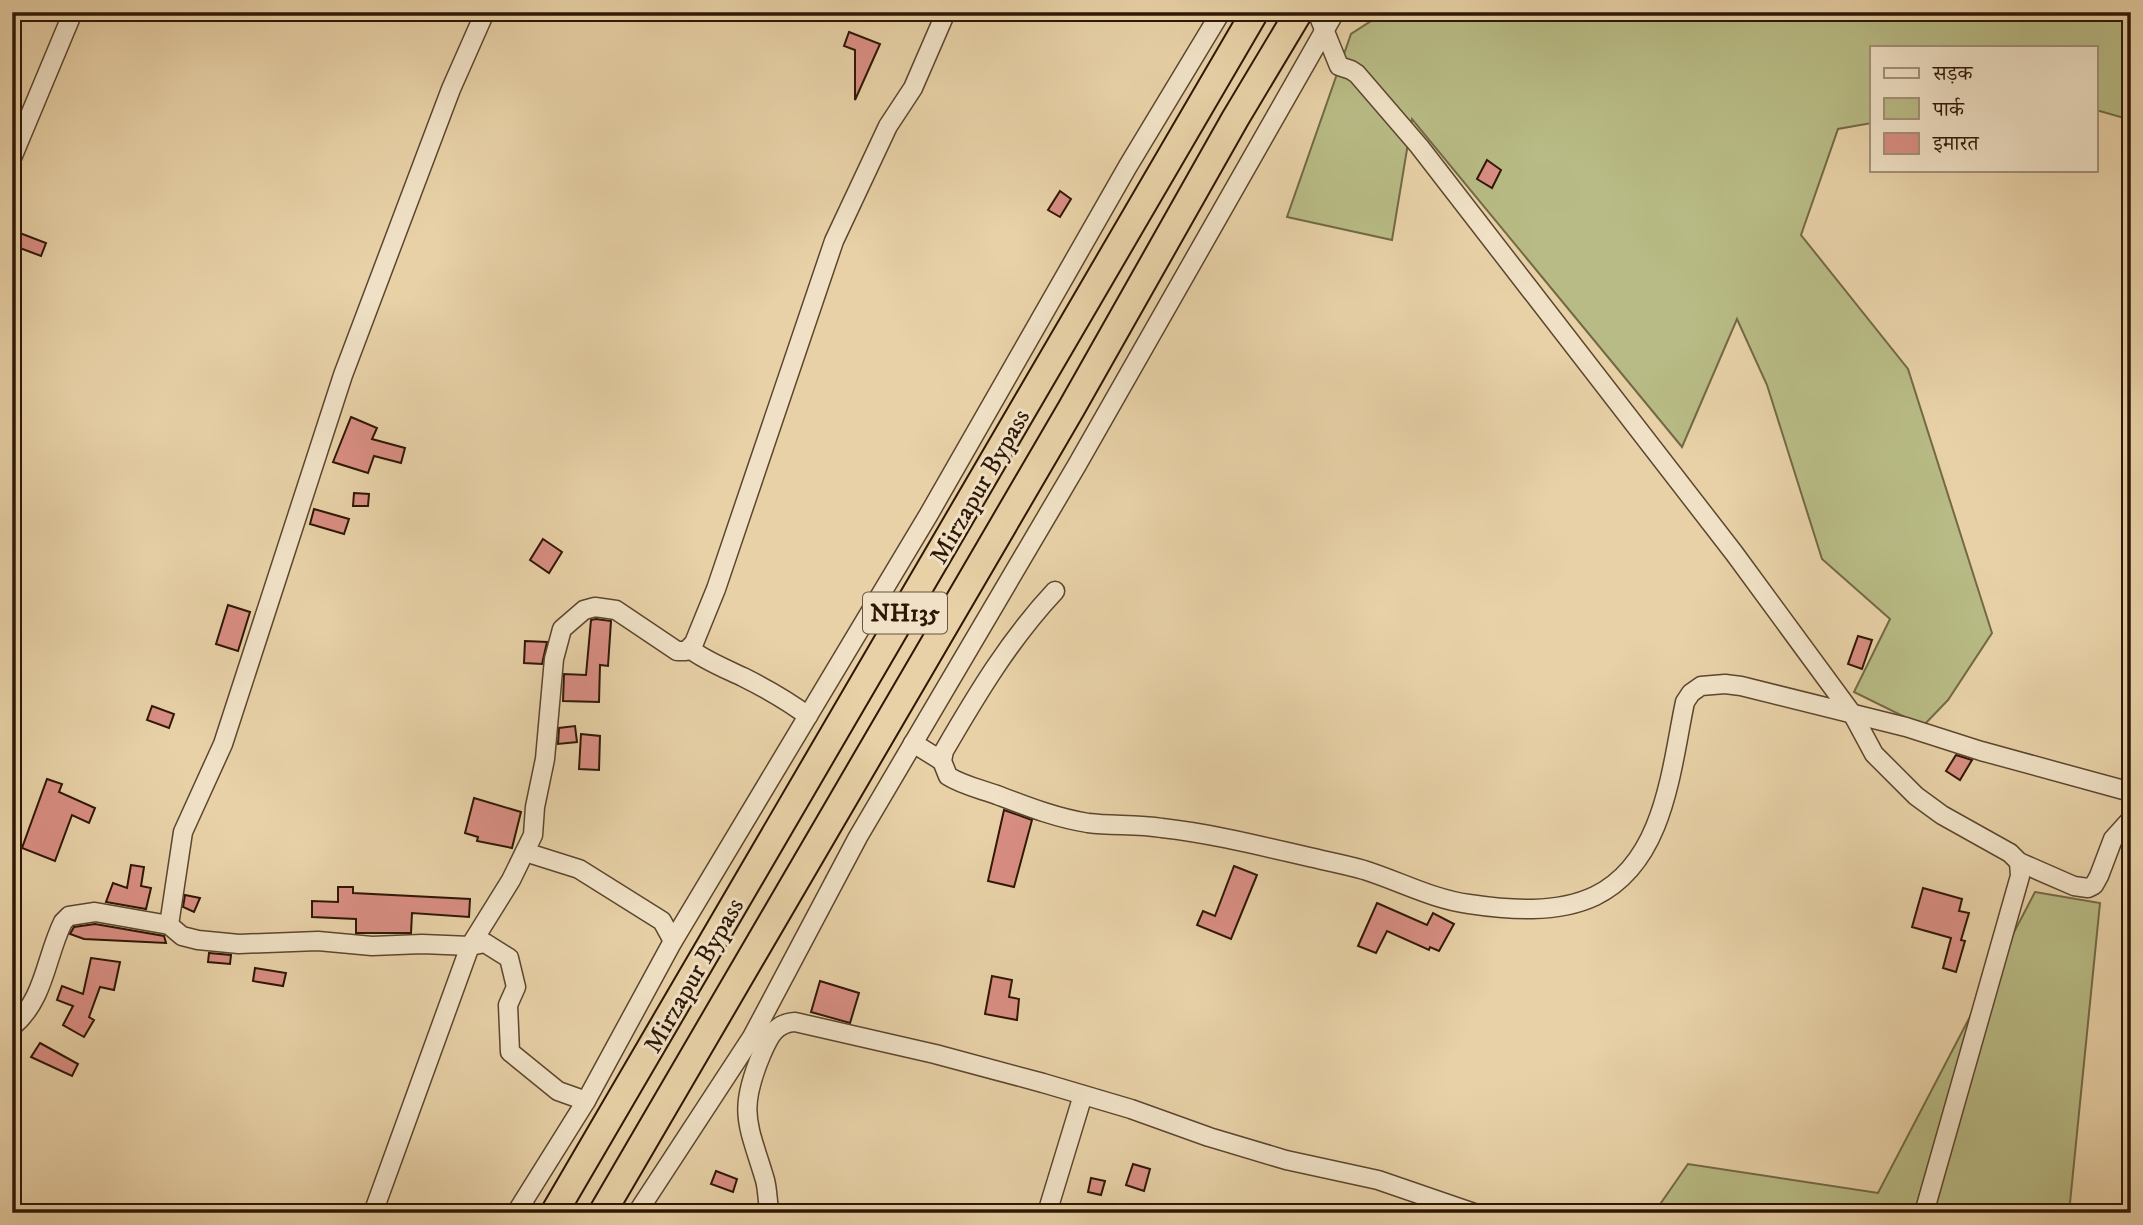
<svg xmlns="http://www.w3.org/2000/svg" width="2143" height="1225" font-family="'IM FELL DW Pica','Noto Serif Devanagari',serif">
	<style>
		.green { fill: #b8bb85; stroke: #736946; stroke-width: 2 }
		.building { fill: #d98e83; stroke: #2e1706; stroke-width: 2 }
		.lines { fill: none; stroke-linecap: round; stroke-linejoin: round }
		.minor-casing { stroke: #5c462e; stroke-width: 21 }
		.highway-casing { stroke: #2e1706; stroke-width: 30 }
		.minor { stroke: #f0e1c6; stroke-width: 18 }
		.highway { stroke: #e8d1a7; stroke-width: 26 }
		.labels { text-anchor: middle; stroke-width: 6; stroke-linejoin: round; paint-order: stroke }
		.shield { fill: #f0e1c6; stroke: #685440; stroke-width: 2 }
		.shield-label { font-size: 24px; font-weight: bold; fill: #2e1706 }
		.street-label { font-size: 26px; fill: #2e1706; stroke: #f0e1c6 }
	</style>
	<rect width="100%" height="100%" fill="#e8d1a7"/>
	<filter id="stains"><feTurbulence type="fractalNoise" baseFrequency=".00286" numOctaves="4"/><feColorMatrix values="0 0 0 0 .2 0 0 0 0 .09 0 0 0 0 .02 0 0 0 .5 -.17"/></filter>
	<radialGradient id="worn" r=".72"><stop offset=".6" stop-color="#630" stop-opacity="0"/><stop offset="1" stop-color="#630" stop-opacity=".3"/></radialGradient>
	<g class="green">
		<path d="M1385 12H2131V120L2096 110V47H1872V123L1838 129 1801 235 1908 369 1992 633 1948 700 1923 726 1854 692 1890 619 1822 559 1767 385 1737 319 1682 447 1412 119 1392 240 1287 217 1351 34Z"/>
		<path d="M2035 892 2100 903 2069 1213H1654L1688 1164 1878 1193Z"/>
	</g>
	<g class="building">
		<path d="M849 32 880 44 855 100V50L844 46Z"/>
		<path d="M1487 160 1501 170 1492 188 1477 179Z"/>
		<path d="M1060 191 1071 199 1060 217 1048 210Z"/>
		<path d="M12 230 46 243 41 256 12 245Z"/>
		<path d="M351 417 377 428 372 439 405 448 401 463 374 456 368 473 333 462Z"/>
		<path d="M354 493 369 494 368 506H353Z"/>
		<path d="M314 509 349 519 344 534 310 524Z"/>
		<path d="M543 539 562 552 549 573 530 560Z"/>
		<path d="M228 605 250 612 238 651 216 644Z"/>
		<path d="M596 619 611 621 608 666 600 665 599 702 563 701 564 674 586 675 591 620Z"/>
		<path d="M1858 636 1872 640 1862 669 1848 664Z"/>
		<path d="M525 641 547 642 542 664 524 663Z"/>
		<path d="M152 706 174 714 169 728 147 720Z"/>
		<path d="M575 726 577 742 558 744 559 728Z"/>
		<path d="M581 734 600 736 599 770 579 769Z"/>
		<path d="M1956 755 1972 760 1960 780 1946 771Z"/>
		<path d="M47 779 62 784 59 792 95 808 89 823 72 815 55 861 22 848Z"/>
		<path d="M474 798 521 812 512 848 477 841 478 837 465 833Z"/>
		<path d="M1004 810 1032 820 1014 887 988 881Z"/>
		<path d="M131 865 144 867 141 886 151 888 146 909 106 902 113 883 127 888Z"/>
		<path d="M1234 866 1257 875 1231 939 1197 925 1203 911 1215 916Z"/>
		<path d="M338 887H353V893L470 899 469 917 412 913 411 933H356V919L312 917V901L338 902Z"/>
		<path d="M1923 888 1962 899 1959 911 1969 913 1961 940 1965 941 1956 972 1943 968 1951 938 1912 927Z"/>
		<path d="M185 895 200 898 194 912 183 907Z"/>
		<path d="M1377 903 1427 925 1433 913 1454 924 1439 951 1430 947 1429 950 1387 931 1376 953 1358 946Z"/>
		<path d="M95 924 164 936 166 943 84 939 70 934 74 927Z"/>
		<path d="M209 953 231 955 230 964 208 962Z"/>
		<path d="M91 958 120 962 114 990 100 987 89 1017 94 1020 84 1037 63 1025 73 1006 57 1000 62 986 83 994Z"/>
		<path d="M255 968 286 973 283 986 253 981Z"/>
		<path d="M992 976 1012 980 1009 997 1019 999 1017 1020 985 1014Z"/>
		<path d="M820 981 859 993 850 1023 811 1012Z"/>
		<path d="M40 1043 78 1064 72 1076 31 1057Z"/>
		<path d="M1133 1164 1150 1169 1144 1191 1126 1185Z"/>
		<path d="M716 1171 737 1179 733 1192 711 1184Z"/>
		<path d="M1091 1178 1105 1181 1101 1195 1088 1192Z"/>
	</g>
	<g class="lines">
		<defs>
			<g id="minor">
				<path d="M1317 12 1339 66 1351 70 1357 74 1419 146 1734 553 1853 715 1874 754 1916 796 1942 815 2010 853 2019 862 2020 876 1924 1213"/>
				<path d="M12 158 73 12"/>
				<path d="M1055 591C1010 639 977 694 944 751L942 761 948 776C962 785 980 789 997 795 1026 806 1056 818 1088 823 1112 826 1137 824 1162 828 1216 834 1269 848 1322 860 1336 863 1350 866 1364 870 1399 881 1432 899 1469 904 1509 910 1557 914 1595 896 1665 862 1671 768 1685 702L1691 693 1701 686 1725 684 1741 686 1906 727 1981 751 2131 792"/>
				<path d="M690 649C706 661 724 668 743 677 765 688 788 701 808 716"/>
				<path d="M913 743 942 761"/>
				<path d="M525 852 579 869 662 921 673 941"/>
				<path d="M2019 862 2074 886 2088 888 2094 885 2099 876 2113 839 2131 819"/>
				<path d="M169 925 183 832 223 744 343 375 451 89 485 12"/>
				<path d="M12 1027C45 999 45 959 63 922L69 916 95 912 169 925 182 936 198 940 239 944 318 941 372 946 422 944 470 946 485 943 509 958 516 987 508 1005 510 1052 558 1091 586 1101"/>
				<path d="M373 1213 470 946 511 880 533 835 535 807 545 759 554 659 562 629 584 610 595 607 616 610 677 651H686L694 643 716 589 834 241 888 126 913 88 946 12"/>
				<path d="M516 1213 586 1101 673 941 929 514 1128 166 1221 12"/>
				<path d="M637 1213 752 1037 858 837 1077 465 1335 12"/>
				<path d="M770 1213C767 1202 768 1191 765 1180 748 1123 737 1112 762 1053 769 1037 775 1023 795 1022L935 1054 1043 1083 1131 1109 1209 1137 1286 1160 1378 1180 1474 1213"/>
				<path d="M1047 1213 1083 1095"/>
			</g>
			<g id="highway">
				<path d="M554 1213 1255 12"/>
				<path d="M602 1213 1071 409 1235 119 1299 12"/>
			</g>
		</defs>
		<use href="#minor" class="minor-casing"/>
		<use href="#highway" class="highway-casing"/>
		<use href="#minor" class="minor"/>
		<use href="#highway" class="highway"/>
	</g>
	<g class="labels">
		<rect class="shield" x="863" y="592.5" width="84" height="41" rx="5"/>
		<g class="shield-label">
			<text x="905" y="621">NH135</text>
		</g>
		<g class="street-label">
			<text transform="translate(979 486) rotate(-60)" y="9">Mirzapur Bypass</text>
			<text transform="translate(693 975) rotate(-60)" y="9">Mirzapur Bypass</text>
		</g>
	</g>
	<rect width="2143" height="1225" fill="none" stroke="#e8d1a7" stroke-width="42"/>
	<rect x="14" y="14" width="2115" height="1197" fill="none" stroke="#2e1706" stroke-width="3.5"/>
	<rect x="21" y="21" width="2101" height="1183" fill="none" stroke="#2e1706" stroke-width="2"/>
	<rect x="1870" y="46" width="228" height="126" fill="#f0e1c6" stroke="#a29079" stroke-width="2"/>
	<rect x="1884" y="68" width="35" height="10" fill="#f0e1c6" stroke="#a29079" stroke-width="2"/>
	<text x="1933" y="80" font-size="21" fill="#2e1706">सड़क</text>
	<rect x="1884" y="98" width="35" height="21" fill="#b8bb85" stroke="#a29079" stroke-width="2"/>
	<text x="1933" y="116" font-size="21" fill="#2e1706">पार्क</text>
	<rect x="1884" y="133" width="35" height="21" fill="#d98e83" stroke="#a29079" stroke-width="2"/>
	<text x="1933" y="150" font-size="21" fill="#2e1706">इमारत</text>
	<rect width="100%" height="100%" filter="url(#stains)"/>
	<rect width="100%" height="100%" fill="url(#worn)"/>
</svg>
